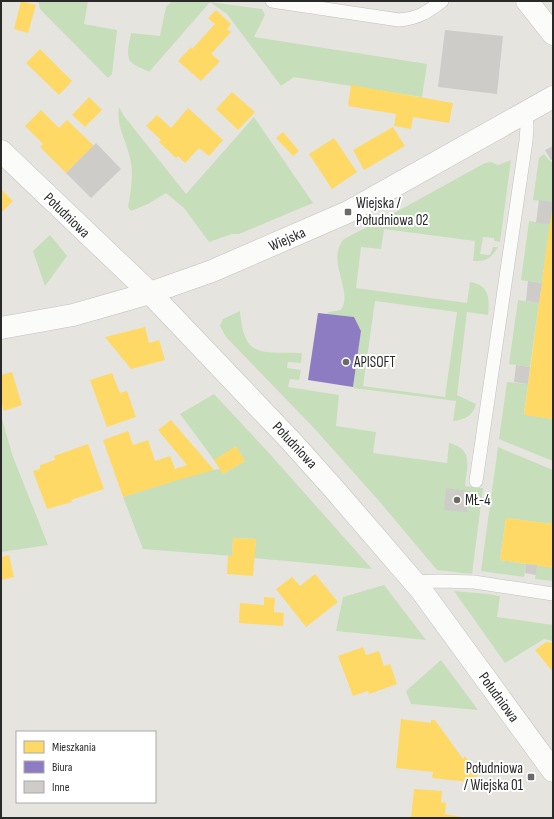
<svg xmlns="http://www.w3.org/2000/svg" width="554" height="819" font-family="'Sofia Sans Condensed',sans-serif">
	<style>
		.green { fill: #c7debb; fill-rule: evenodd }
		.homes { fill: #ffd966 }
		.offices { fill: #8e7cc3 }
		.building { fill: #ceccc8 }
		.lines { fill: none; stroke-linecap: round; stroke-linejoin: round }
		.service-casing { stroke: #c0c0c0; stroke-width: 14 }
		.minor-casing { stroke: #c0c0c0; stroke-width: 23 }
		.tertiary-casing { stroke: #c0c0c0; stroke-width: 23 }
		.service { stroke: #fbfbfa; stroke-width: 13 }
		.minor { stroke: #fbfbfa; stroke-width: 22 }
		.tertiary { stroke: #fbfbfa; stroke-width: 22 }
		.poi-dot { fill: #6b6a69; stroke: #fff; stroke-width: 1.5 }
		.labels { text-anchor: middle; stroke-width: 4; stroke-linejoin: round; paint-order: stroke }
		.poi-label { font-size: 15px; fill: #292929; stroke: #fff; text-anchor: start }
		.street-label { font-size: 15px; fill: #292929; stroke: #fff }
	</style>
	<rect width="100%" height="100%" fill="#e6e4df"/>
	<g class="green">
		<path d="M38 1H88L84 24 117 30 112 74 108 78 40 9Z"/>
		<path d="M172 1 210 2 262 9 265 15 254 37 427 64 422 97 294 77 281 86 227 14 210 2 149 72C144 69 135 66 131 62 125 56 130 41 131 33L160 36 166 7Z"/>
		<path d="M119 107 124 116 186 194 254 117 313 203 239 234H232L209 242 184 208 166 193 148 204 131 211 128 207C131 191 134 174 130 158 126 140 116 126 119 107Z"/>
		<path d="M544 154 551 162H553V202L533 200 539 158Z"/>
		<path d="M511 160 500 242 494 241V238L483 237 480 254 490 255 493 247H498C492 258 485 262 473 261L475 241 384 229 381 249 361 247 356 288 467 303 470 282C489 285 490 298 488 315L467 312 457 395 476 404C473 416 464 420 453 421L456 401 353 388 361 331 353 317 326 314 329 312 341 310C354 291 325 260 344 239L407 206 485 163 491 162 498 165ZM375 301 457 312 445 397 363 386Z"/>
		<path d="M529 221 550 224 542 283 521 280Z"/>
		<path d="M50 235 67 256 45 286 33 251Z"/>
		<path d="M518 300 539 303 530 367 509 364Z"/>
		<path d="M240 311C244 361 263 351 302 353L301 363 288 362 287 368 301 370 299 380 290 379 288 387 339 395 336 426 376 432 373 453 447 463 449 443C474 449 467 466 465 486L483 488 472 574 437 570 379 501 313 427 226 337 220 326 223 319Z"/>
		<path d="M507 382 528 384 524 414 553 419V461L499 439Z"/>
		<path d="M214 394 269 453 372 569 254 558 256 539 233 538 232 556 143 549 123 497C155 487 187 473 220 469L223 474 245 461 214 460 180 414Z"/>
		<path d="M1 416 13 457 48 545 1 552Z"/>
		<path d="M498 447 553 470V524L506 518 500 560 526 564 524 577 481 571Z"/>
		<path d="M537 565 553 568V581L535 579Z"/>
		<path d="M384 585 426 640 336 631 343 597Z"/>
		<path d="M454 591 488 594 500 596 497 617 553 625V641L544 639 505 663Z"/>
		<path d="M441 660 478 710 411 704 406 691Z"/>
	</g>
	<g class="homes">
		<path d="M21 1 36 5 28 33 14 29Z"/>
		<path d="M216 10 231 24 227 29 231 32 211 54 220 61 201 81 178 61 191 47 192 49 215 24 208 18Z"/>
		<path d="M40 49 72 81 59 95 26 63Z"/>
		<path d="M351 85 453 103 449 123 413 117 411 129 394 126 396 114 348 106Z"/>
		<path d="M232 92 255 112 238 130 216 109Z"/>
		<path d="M89 97 102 110 85 127 72 115Z"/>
		<path d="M188 108 223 140 209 156 199 148 185 163 178 156 176 158 159 142 161 140 146 126 157 115 171 128Z"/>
		<path d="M41 110 59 128 67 120 94 146 66 173 40 147 43 144 25 126Z"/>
		<path d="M393 127 405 146 364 170 353 150Z"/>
		<path d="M283 132 299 151 293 156 276 138Z"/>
		<path d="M334 138 357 172 332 189 309 154Z"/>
		<path d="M1 189 13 201 1 213Z"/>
		<path d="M552 207H553V419L524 415Z"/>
		<path d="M145 327 149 343 159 340 165 360 131 369 105 337Z"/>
		<path d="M12 372 22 405 4 411 1 401V375Z"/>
		<path d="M112 373 120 393 127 391 136 417 107 427 90 380Z"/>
		<path d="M171 420 214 470 178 480 123 497 103 440 128 431 133 445 148 440 155 461 170 456 175 469 187 465 158 430Z"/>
		<path d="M88 444 104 489 71 500 72 502 47 509 33 471 40 469V465L55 460 54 456Z"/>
		<path d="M236 446 245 461 223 474 214 460Z"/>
		<path d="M506 518 553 524V568L500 560Z"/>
		<path d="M233 538 256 539 253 576 227 574 228 556H232Z"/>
		<path d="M9 555 14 577 1 580V557Z"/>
		<path d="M315 574 338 602 306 627 276 589 292 577 300 586Z"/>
		<path d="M264 597 275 598 274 612 284 613 283 626 239 623 240 603 264 605Z"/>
		<path d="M546 642 553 643V672L535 650Z"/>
		<path d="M363 647 366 655 379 651 384 666 390 664 397 684 369 694 368 691 353 696 338 656Z"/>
		<path d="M401 719 431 723V720H435L463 759 465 756 478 775 470 782 432 778 433 772 396 768Z"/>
		<path d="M414 789 442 791 441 802 446 803 445 814 468 818H411Z"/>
	</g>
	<path class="offices" d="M318 313 354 317 361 331 353 387 308 380Z"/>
	<g class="building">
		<path d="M445 30 503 36 497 94 438 87Z"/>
		<path d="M96 143 121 169 91 198 66 173Z"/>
		<path d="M553 146V159L551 160 545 150Z"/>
		<path d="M539 200 553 202 550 224 536 223Z"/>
		<path d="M528 281 542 283 539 303 526 301Z"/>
		<path d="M516 365 530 367 528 384 514 382Z"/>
		<path d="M446 488 469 491 467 512 444 510Z"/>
		<path d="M526 564 537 565 536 575 525 573Z"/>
	</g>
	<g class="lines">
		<defs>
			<g id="service">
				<path d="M272 1 399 20C419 18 426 13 442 1"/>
				<path d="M476 481 526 141 527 127 526 112"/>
				<path d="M415 582 439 581 474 582 553 594"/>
			</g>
			<path id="minor" d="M527 1 553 34"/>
			<g id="tertiary">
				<path d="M1 151 150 293 291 441 334 489 421 590 553 771"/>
				<path d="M1 328 73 315 150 293 212 271 348 212 553 97"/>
			</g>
		</defs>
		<use href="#service" class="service-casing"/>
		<use href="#minor" class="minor-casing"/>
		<use href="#tertiary" class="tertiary-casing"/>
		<use href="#service" class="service"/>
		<use href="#minor" class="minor"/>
		<use href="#tertiary" class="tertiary"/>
	</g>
	<g class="poi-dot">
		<rect x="344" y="208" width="8" height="8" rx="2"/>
		<circle cx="346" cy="362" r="4"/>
		<circle cx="457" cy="500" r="4"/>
		<rect x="527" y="773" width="8" height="8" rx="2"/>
	</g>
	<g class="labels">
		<g class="poi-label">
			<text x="356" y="208">Wiejska /<tspan x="356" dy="17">Południowa 02</tspan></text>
			<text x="354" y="367">APISOFT</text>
			<text x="465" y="505">MŁ-4</text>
			<text x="523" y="773" text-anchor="end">Południowa<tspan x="523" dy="17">/ Wiejska 01</tspan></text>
		</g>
		<g class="street-label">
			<text transform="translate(67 215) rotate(44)" y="5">Południowa</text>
			<text transform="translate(287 239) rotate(-24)" y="5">Wiejska</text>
			<text transform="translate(295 445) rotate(47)" y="5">Południowa</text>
			<text transform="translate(499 697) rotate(54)" y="5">Południowa</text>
		</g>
	</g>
	<rect width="554" height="819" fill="none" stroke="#292929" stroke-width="4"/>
	<rect x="16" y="731" width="140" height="72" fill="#ffffff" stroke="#a9a9a9"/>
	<rect x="24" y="741" width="20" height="12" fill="#ffd966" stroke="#a9a9a9"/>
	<text x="52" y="751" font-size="12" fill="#292929">Mieszkania</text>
	<rect x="24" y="761" width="20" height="12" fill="#8e7cc3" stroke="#a9a9a9"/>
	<text x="52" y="771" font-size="12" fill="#292929">Biura</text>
	<rect x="24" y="781" width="20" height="12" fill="#ceccc8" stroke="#a9a9a9"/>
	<text x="52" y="791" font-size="12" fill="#292929">Inne</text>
</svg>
